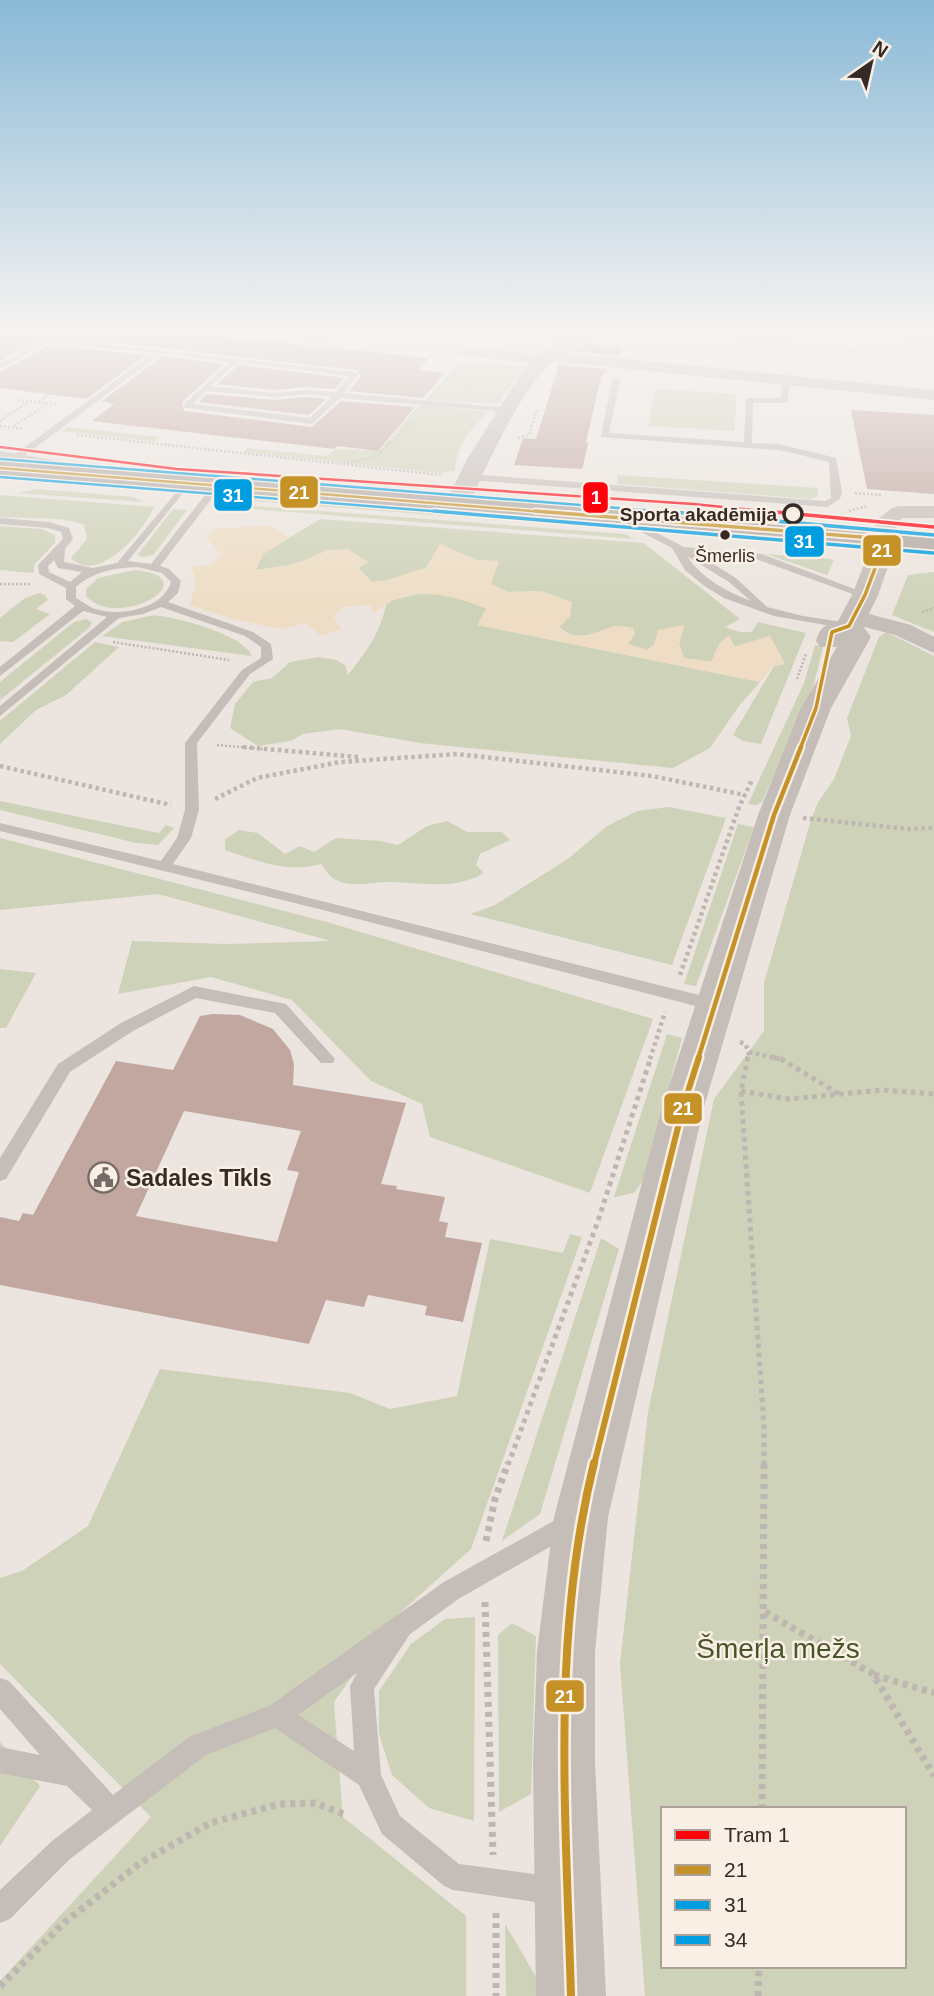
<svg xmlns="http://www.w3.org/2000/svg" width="934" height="1996" font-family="Helvetica,sans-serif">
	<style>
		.green { fill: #ced2b8; fill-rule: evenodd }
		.sand { fill: #eeddc4 }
		.building { fill: #c1a7a0; fill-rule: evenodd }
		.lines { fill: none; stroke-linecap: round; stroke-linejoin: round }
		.path-far3 { stroke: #beb6b0; stroke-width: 2.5; stroke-dasharray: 2 2; stroke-linecap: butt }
		.path-far2 { stroke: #beb6b0; stroke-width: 4.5; stroke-dasharray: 3.5 3.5; stroke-linecap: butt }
		.path-far1 { stroke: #beb6b0; stroke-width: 5; stroke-dasharray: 4.5 4.5; stroke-linecap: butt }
		.path { stroke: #beb6b0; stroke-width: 7; stroke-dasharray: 5 5; stroke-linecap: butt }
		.service { fill: #c5bdb8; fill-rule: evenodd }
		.minor { fill: #c5bdb8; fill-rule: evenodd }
		.tertiary { fill: #c5bdb8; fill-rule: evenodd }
		.trunk { fill: #b0a8a2; fill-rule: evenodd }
		.bus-1-far4-casing { stroke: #faefe5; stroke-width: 5 }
		.bus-1-far3-casing { stroke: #faefe5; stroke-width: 7 }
		.bus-1-far2-casing { stroke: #faefe5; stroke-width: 9 }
		.bus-1-far1-casing { stroke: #faefe5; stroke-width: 11 }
		.bus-1-casing { stroke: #faefe5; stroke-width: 13 }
		.bus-2-far1-casing { stroke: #faefe5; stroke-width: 5 }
		.bus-2-casing { stroke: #faefe5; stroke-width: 7 }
		.bus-3-far1-casing { stroke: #faefe5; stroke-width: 5 }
		.bus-3-casing { stroke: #faefe5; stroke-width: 7 }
		.bus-1-far4 { stroke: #c49227; stroke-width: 2.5 }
		.bus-1-far3 { stroke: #c49227; stroke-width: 3.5 }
		.bus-1-far2 { stroke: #c49227; stroke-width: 4.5 }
		.bus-1-far1 { stroke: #c49227; stroke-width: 6 }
		.bus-1 { stroke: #c49227; stroke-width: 8 }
		.bus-2-far1 { stroke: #009de0; stroke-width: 2.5 }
		.bus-2 { stroke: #009de0; stroke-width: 3.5 }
		.bus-3-far1 { stroke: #009de0; stroke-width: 2.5 }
		.bus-3 { stroke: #009de0; stroke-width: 3.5 }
		.tram-1-far1-casing { stroke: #faefe5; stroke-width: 5 }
		.tram-1-casing { stroke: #faefe5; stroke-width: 7 }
		.tram-1-far1 { stroke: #ff000c; stroke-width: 2.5 }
		.tram-1 { stroke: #ff000c; stroke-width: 3.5 }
		.stop-dot { fill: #faefe5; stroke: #362a26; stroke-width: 3.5 }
		.bus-dot { fill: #362a26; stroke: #faefe5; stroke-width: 2.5 }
		.labels { text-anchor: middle; stroke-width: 5; stroke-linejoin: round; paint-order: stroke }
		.far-bus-label { font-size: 18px; fill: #362a26; stroke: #faefe5 }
		.far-stop-label { font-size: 19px; font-weight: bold; fill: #362a26; stroke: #faefe5; text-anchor: end }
		.poi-label { font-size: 23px; font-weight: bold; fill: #362a26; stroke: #faefe5; text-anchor: start }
		.near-park-label { font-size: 28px; fill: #475529; stroke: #faefe5 }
		.line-badge { stroke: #faefe5; stroke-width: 2.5 }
		.badge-label { font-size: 19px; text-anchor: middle; font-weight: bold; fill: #fff }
	</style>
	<rect width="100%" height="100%" fill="#ece5df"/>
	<g class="green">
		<path d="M459 361 524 367 497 404 426 400Z"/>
		<path d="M655 389 736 394 735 431 649 426Z"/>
		<path d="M420 404 489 412C470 429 457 444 455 470L441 473 244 452 247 448 328 456 335 449 379 451Z"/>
		<path d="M67 427 160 437 156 442 61 431Z"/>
		<path d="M618 475 818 488V496L811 499 617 484Z"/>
		<path d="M37 489 133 497 144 502 16 493Z"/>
		<path d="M0 495 154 507C145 530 98 586 71 558L87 539 84 525C65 516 24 519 0 517Z"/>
		<path d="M245 497 532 519 550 524 229 499Z"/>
		<path d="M216 503 625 534 634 539 213 506Z"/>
		<path d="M173 509 187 510 153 555 141 557 138 554Z"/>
		<path d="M320 519 644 543 740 619 725 627 740 632H752L758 622 806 633 761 744 743 741 733 735 774 666 785 664 770 636 734 647 728 636 720 643 711 662 684 658 679 644 684 625 647 650 627 644 615 626C608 630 602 632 594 634 558 643 554 618 541 591L508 592 491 584 498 561 476 560 440 545 426 568C404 573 395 581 372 582L358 568 367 561 310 559 281 568 255 570 263 554Z"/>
		<path d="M0 526 42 529 55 535V543L34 565V573L0 570Z"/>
		<path d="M766 554 830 559 834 560 827 575Z"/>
		<path d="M134 570C211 577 118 632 86 596V589L98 578Z"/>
		<path d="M934 572V632L892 615 908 575Z"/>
		<path d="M427 592 460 598 487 609 478 625 760 682 739 706 710 748 673 768 420 743 340 729 303 734 291 741 258 746 230 728 235 704 253 682 272 678 290 662 319 657 336 660 345 665 348 675C368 649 380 634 387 601Z"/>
		<path d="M39 593 45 595 48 600 36 609 50 614 13 642 0 641V618L25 598Z"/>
		<path d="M154 615C178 618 241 633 252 656L102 636 123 622Z"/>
		<path d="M86 619 92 622 90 627 0 700V682L74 622Z"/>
		<path d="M886 632 934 656V1996H645L620 1664 648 1412 714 1099 764 1031V983L808 830 817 804 834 779 851 736 847 718 879 637ZM663 1809H904V1966H663Z"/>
		<path d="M95 642 119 647 66 695 36 710 0 744V721Z"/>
		<path d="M815 645 823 647 814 684 762 802 757 805 748 804 804 683Z"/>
		<path d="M0 801 159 833 166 825 174 828 158 845 136 843 0 810Z"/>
		<path d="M669 807 726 818 672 965 470 914 495 905 569 858 607 826 637 811Z"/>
		<path d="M447 821 467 832H502L510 840 480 854 476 865 484 873C454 891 422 882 389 882 373 882 351 888 336 880 330 877 325 869 321 864 286 873 258 861 225 850V839L239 830 258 833 285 854 300 846 314 852 336 838 380 841 398 845 427 826Z"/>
		<path d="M738 824 754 827 696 986 684 984Z"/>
		<path d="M0 838 327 922 653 1019 590 1193 430 1137 422 1104 371 1081 292 1000 211 977 118 994 132 941 226 944 331 941 158 894 0 910Z"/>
		<path d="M0 969 36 973 6 1028H0Z"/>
		<path d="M667 1034 682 1038 643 1181 634 1193 614 1197Z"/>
		<path d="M570 1234 582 1237 471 1549 393 1619 334 1702 343 1817 466 1916V1996H0V1981L151 1817 0 1664V1578L22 1571 88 1526 160 1369 350 1393 390 1409 457 1396 490 1239 563 1253Z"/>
		<path d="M601 1238 619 1249 540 1514 502 1541Z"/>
		<path d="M475 1617 474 1821 429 1808 392 1775 379 1734V1691L411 1644 445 1619Z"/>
		<path d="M512 1623 536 1636 531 1794 499 1812 498 1635Z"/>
		<path d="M0 1742 40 1786 0 1846Z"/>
		<path d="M505 1924 539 1982 540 1996H506Z"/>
	</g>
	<path class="sand" d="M269 525 289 538 263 554 256 570 295 564 328 550 348 549 368 562 358 568 372 582C393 581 405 573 426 568L440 544 476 560 499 561 491 584 508 592 541 591 572 602 570 616 559 628C577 645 595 631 615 626 619 625 628 627 633 628L635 634 628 644 647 650 654 644 658 630 684 625 679 644 684 658 711 662 720 643 729 635 735 647 770 636 785 664 774 666 760 682 477 625 486 608C448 594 406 582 374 614L370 605 342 607 334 617 341 629 320 636 306 623 281 629 233 619 190 605 196 580 191 568 212 564 221 554 207 538 215 529Z"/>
	<g class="building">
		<path d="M0 331H174L429 358 419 370 445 373 423 398 349 391 361 376 356 370 48 335 0 361Z"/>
		<path d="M585 343 624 348 618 356 573 351Z"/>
		<path d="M50 345 146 355 86 399 0 388V372Z"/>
		<path d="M163 356 224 364 182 402 184 411 312 427 341 401 415 407 378 451 337 446 335 449 92 421 114 404 102 401Z"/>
		<path d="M239 365 344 378 335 389 305 387 275 390 217 384Z"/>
		<path d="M559 365 607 369 601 377 586 442 588 443 583 466 582 469 514 465 523 438 536 439Z"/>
		<path d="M207 394 275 400 305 397 326 399 309 415 199 402Z"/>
		<path d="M851 410 934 415V494L867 489Z"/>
		<path d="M213 1014 240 1015 273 1029 290 1050 294 1064 293 1085 406 1103 381 1184 397 1186 396 1189 445 1197 439 1221 448 1223 445 1237 482 1243 463 1322 425 1315 427 1306 368 1295 364 1307 326 1300 309 1344 0 1285V1217L19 1221 23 1213 33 1215 116 1061 173 1070 200 1016ZM184 1111 301 1131 287 1170 299 1172 277 1242 136 1216Z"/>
	</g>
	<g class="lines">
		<g class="path-far3">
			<path d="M686 331 912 358"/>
			<path d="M725 331 776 341"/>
			<path d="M431 357 444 358"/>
			<path d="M455 376 471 388"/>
			<path d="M18 400 56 404"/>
			<path d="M39 402 49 394"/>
			<path d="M0 421 28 402"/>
			<path d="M0 426 23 429"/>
			<path d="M14 426 47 404"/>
			<path d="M77 435 441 475"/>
			<path d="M518 438 529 435 537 410"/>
			<path d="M347 463 375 457 414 421"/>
			<path d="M855 493 881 495"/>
			<path d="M849 511 867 506"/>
			<path d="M0 584H31"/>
			<path d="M922 612 934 608"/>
			<path d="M113 642 229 660"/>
			<path d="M797 679 806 654"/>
			<path d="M217 745 264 749"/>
		</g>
		<g class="path-far2">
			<path d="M243 747 358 757"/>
			<path d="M0 766 171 805"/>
			<path d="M215 799 257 778 340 762 457 754 652 776 745 795"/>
			<path d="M803 818 908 829 934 828"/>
			<path d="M680 975 739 807 752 780"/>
			<path d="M740 1042 745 1044 749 1052 748 1059"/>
			<path d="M749 1052 780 1059"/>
			<path d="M650 1059 665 1012"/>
		</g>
		<g class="path-far1">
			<path d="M748 1057 741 1091 764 1428V1465"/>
			<path d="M772 1057 781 1059 839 1094"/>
			<path d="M741 1091 788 1099 883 1090 934 1094"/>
			<path d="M508 1465 598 1221 651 1057"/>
		</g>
		<g class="path">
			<path d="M486 1541 495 1499 508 1463"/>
			<path d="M485 1602 493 1855"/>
			<path d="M765 1612 873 1674 934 1776"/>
			<path d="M874 1675 934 1693"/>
			<path d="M762 1809 764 1463"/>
			<path d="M496 1913V1996"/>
			<path d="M0 1986 65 1922 139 1864 210 1823 280 1804 315 1803 346 1815"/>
			<path d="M758 1996 759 1966"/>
		</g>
		<g class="service">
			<path d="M261 331H286L329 338 325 340Z"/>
			<path d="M48 338 355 372 359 374 344 393 508 408 512 410 508 412 340 398 312 424 187 408H184V404L230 362 162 353 16 462H10V458L153 353 49 342 0 369V364ZM238 362 349 376 336 392 305 390 275 393 211 386ZM206 391 275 397 305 394 332 397 310 418 193 404Z"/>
			<path d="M616 378 620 380 609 433 744 442 746 398H781L782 381 789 379 788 403H753L752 443 779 444 836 458 842 492 840 499 827 507 469 480 464 477 469 474 825 501 831 498 829 462 779 450 601 437 612 380Z"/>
			<path d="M185 482 190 485 188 487 128 561 151 564 213 485H219V489L160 566 169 569 181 581 178 593 168 602 253 632 271 644 273 659 250 674 197 743 199 810 191 838 173 864 715 999 721 1001 723 1005 721 1009 715 1011 319 909 0 831V823L161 861 177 838 185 810V743L242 670 261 658V647L245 636 161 607 143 614 119 618 0 716V706L107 617 83 611 0 676V667L75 606 66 599V588L39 574 38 565 63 539 61 532 48 528 0 524V518L49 522 69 528 73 539 65 549 64 562 93 568 117 563ZM54 560 58 568 82 572 70 582 49 572 48 566ZM138 567 162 573 171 582C163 609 120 617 95 609 89 607 82 601 76 598V587C94 571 115 568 138 567Z"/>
			<path d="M614 514H620L684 547 762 554 870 595 861 597 756 559 697 554 736 578 767 607 803 616 849 623 855 626 849 629 774 616 724 598 703 585 685 570 672 548 614 518ZM687 556 729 582 751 601C726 591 702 579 687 556Z"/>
			<path d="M194 986 286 1004 335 1059 333 1063H321L275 1013 196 998 133 1031 70 1072 6 1179 0 1181V1158L58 1064 121 1023Z"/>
			<path d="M568 1513 576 1516 579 1524 576 1532 460 1598 410 1634 374 1689 381 1775 400 1816 459 1864 556 1877 566 1881 570 1891 566 1901 556 1905 453 1890 444 1886 382 1834 359 1785 275 1728 206 1755 70 1859 10 1919 0 1923V1890L52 1841 92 1810 67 1786 0 1773V1747L40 1755 0 1709V1678L9 1681 113 1795 189 1737 269 1706 444 1582ZM357 1673 350 1686 354 1751 298 1715Z"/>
		</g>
		<g class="minor">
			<path d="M884 331H934V341L892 336Z"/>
			<path d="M466 347 540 355 547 351 934 390V400L550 361 543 365 460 355 458 352Z"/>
			<path d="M899 506H934V518H903L895 523 897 539 893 543H879L875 539V521L892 508Z"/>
			<path d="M854 610 911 625 934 637V653L895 635 846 622 842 617 846 612Z"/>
		</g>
		<g class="tertiary">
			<path d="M573 331H594C581 347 560 353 546 368 516 400 487 464 469 505L465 510H449L445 505 466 461 523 370 536 356Z"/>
			<path d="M0 451 82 465 90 467 93 472 90 477 82 479 0 465Z"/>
			<path d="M886 532 895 534 898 539 878 595 863 626 871 637 831 708 790 815 704 1107 608 1517 595 1652V1762L606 1996H536L533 1762 537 1652 554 1517 662 1107 758 815 801 708 837 647H820L816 641C820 627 825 625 838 621L852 595 874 539 877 534Z"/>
		</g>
		<path class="trunk" d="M0 461 617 509 934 537V551L617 523 0 475Z"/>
		<defs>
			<path id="bus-1-far4" d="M0 468 556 513"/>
			<path id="bus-1-far3" d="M535 511 886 539 865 595 849 626 832 632 816 708 800 749"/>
			<path id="bus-1-far2" d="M698 1059 774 815 801 747"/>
			<path id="bus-1-far1" d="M594 1465 683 1107 699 1057"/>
			<path id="bus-1" d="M571 1996C566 1818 551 1637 594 1463"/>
			<path id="bus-2-far1" d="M0 477 457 513"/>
			<path id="bus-2" d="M434 511 933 553"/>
			<path id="bus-3-far1" d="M1 459 681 513"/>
			<path id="bus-3" d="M661 511 934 535"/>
		</defs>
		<use href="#bus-1-far4" class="bus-1-far4-casing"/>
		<use href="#bus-1-far3" class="bus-1-far3-casing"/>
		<use href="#bus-1-far2" class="bus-1-far2-casing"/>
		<use href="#bus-1-far1" class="bus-1-far1-casing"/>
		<use href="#bus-1" class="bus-1-casing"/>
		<use href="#bus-2-far1" class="bus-2-far1-casing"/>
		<use href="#bus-2" class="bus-2-casing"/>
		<use href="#bus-3-far1" class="bus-3-far1-casing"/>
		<use href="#bus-3" class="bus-3-casing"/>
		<use href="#bus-1-far4" class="bus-1-far4"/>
		<use href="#bus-1-far3" class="bus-1-far3"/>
		<use href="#bus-1-far2" class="bus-1-far2"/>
		<use href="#bus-1-far1" class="bus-1-far1"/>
		<use href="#bus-1" class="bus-1"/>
		<use href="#bus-2-far1" class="bus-2-far1"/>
		<use href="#bus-2" class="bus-2"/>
		<use href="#bus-3-far1" class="bus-3-far1"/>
		<use href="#bus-3" class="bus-3"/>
		<defs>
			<path id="tram-1-far1" d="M0 447 177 469 693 504 783 513"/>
			<path id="tram-1" d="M765 511 934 527"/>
		</defs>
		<use href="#tram-1-far1" class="tram-1-far1-casing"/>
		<use href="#tram-1" class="tram-1-casing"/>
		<use href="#tram-1-far1" class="tram-1-far1"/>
		<use href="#tram-1" class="tram-1"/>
	</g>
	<linearGradient id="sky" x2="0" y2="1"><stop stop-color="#89b9d7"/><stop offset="0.54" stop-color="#f6f3f1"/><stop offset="1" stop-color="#f6f3f1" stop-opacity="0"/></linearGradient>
	<rect width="934" height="611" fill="url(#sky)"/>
	<defs>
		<symbol id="civic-ring" viewBox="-11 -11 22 22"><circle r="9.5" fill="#faefe5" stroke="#766b67" stroke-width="1.5"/><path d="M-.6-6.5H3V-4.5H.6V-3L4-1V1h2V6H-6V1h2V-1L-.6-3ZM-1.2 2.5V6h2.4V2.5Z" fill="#766b67"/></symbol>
	</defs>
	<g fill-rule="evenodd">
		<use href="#civic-ring" x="86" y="1160" width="35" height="35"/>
	</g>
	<circle class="stop-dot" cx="793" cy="514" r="9"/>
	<circle class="bus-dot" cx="725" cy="535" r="6"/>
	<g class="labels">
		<g class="far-bus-label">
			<text x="725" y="562">Šmerlis</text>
		</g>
		<g class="far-stop-label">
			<text x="777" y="521">Sporta akadēmija</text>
		</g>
		<g class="poi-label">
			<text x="126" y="1186">Sadales Tīkls</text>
		</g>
		<g class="near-park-label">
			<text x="778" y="1658">Šmerļa mežs</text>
		</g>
	</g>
	<g class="line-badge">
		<rect x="279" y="475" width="40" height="34" rx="7" fill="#c49227"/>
		<rect x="213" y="478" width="40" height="34" rx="7" fill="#009de0"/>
		<rect x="582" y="481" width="27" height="33" rx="7" fill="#ff000c"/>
		<rect x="784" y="525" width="41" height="33" rx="7" fill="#009de0"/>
		<rect x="862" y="534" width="40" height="33" rx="7" fill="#c49227"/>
		<rect x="663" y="1092" width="40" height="33" rx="7" fill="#c49227"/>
		<rect x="545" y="1679" width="40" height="34" rx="7" fill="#c49227"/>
	</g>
	<g class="badge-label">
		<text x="299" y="499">21</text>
		<text x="233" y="502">31</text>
		<text x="596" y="504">1</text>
		<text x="804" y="548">31</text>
		<text x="882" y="557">21</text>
		<text x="683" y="1115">21</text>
		<text x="565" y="1703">21</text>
	</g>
	<rect x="661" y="1807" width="245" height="161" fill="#faefe5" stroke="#aca099" stroke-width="2"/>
	<rect x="675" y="1830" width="35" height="10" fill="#ff000c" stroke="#aca099" stroke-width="2"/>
	<text x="724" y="1842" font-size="21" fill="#362a26">Tram 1</text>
	<rect x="675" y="1865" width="35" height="10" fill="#c49227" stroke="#aca099" stroke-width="2"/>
	<text x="724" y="1877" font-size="21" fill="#362a26">21</text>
	<rect x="675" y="1900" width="35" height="10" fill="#009de0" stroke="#aca099" stroke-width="2"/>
	<text x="724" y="1912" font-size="21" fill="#362a26">31</text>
	<rect x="675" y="1935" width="35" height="10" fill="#009de0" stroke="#aca099" stroke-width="2"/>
	<text x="724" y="1947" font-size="21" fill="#362a26">34</text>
	<g transform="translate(871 63) rotate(34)" stroke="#faefe5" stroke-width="5" paint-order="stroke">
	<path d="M0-5L12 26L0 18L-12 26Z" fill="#362a26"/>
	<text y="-10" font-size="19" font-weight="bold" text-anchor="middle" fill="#362a26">N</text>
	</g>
</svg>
